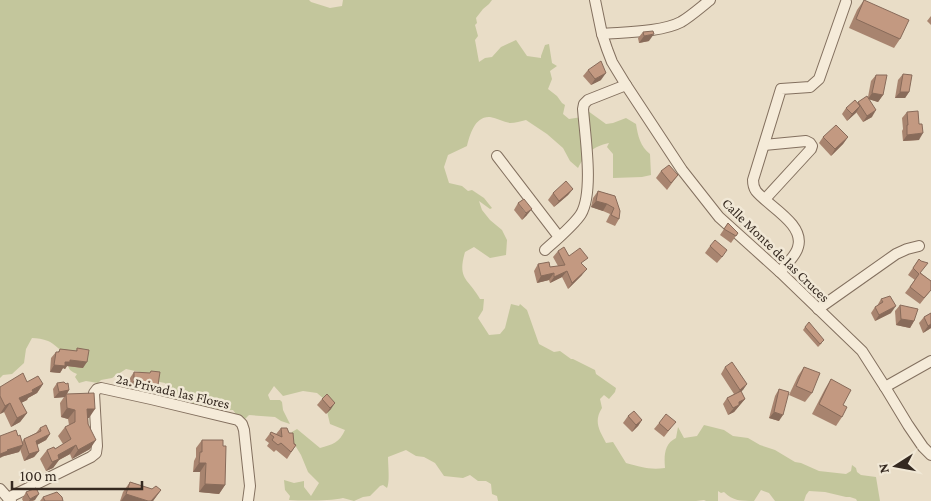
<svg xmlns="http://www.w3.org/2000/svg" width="931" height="501" font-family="'Crimson Pro',serif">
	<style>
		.green { fill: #c3c69c }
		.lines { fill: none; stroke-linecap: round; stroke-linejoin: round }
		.minor-casing { stroke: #83705f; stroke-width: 12 }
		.minor { stroke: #f5ebd9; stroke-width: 10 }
		.wall { fill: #a8846f }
		.shaded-wall { fill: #886b5a }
		.building { fill: #c39981; stroke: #886b5a }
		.labels { text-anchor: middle; stroke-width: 5; stroke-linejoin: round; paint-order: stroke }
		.street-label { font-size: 14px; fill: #352920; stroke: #f1e8d6 }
	</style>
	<rect width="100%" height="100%" fill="#e9ddc7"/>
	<path class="green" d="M0 0H309L311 2 330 8 342 6 343 0H492L489 4 483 9 476 18 477 23 475 25 478 36 475 40 479 62 485 58 492 57 501 47 516 40 527 56 541 58V56L545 45 549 44 552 63 557 66 550 71 552 79 548 89 557 96 562 103 565 105 563 114 569 119 582 117 588 111 606 124 613 123 626 118 636 124C638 136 640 146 650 154L651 175 642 177 613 178V154L607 147 609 143C592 147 586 153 578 168L570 161 563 148 547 134 526 120C521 121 515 123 510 123 503 122 497 118 490 117 475 116 470 134 467 146L448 155 444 167 449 183 462 186 468 191 472 190 484 198 492 208 490 209 479 201 482 210 490 220 502 230 507 240 506 255 490 258 474 247 465 252C457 280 468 278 480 299H484L483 310 478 318 489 335 500 334 505 328 511 304 519 306 520 304 527 310 539 344 554 352 560 351 571 359H573L595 370 596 374 616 388 615 392 609 399 604 395 600 399 602 408C593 422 600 431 606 443L613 442 626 463C642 467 649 470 665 468 664 456 664 444 676 438L678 427 684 438 697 436 704 425 724 430 733 436 748 438 760 445 775 450 795 462 801 463 819 471 846 474 851 471 852 465 856 468 857 472 861 475 876 477 880 501H857L856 499 850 497H846L825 492 809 491 806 495 804 501H775L769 493 761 490 754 501C741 501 733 501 724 492L721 493 718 491V501H706L704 500 696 501H498L497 496 492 494 491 484 486 481H478L470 475 463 478 444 476 435 463 424 457 416 456 406 450 388 457C388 465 390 482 387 488L383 485 380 486 370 496 363 497 354 501 343 498C329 501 304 501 289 500L290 496 285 490 284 480 294 483 304 481V487L311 496 319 483 308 472 301 455 293 442 292 432 297 429 320 448C332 445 340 442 345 430L330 424 324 399 317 393 303 391 283 396 274 386 268 395 270 400H280L282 402 283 410 290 424 281 421 275 417 249 415 244 420 238 417 233 410C209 408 178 407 165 383L150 380 140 372 126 369 112 378 101 380 98 383 86 381 79 383 75 377 77 374C65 369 70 366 67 358 65 353 53 343 48 341 43 339 37 338 32 338L26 349 24 363 12 374 3 375 0 378Z"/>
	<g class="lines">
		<defs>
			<g id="minor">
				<path d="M595 0 602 34 607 49 612 62 626 85 682 170 719 217 780 272 862 351 885 387 908 425 923 447 931 455"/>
				<path d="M602 34C625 32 662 32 681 22 691 16 701 7 710 0"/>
				<path d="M764 145 806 141 810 143 812 146 811 149 765 199"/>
				<path d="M497 156 559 237"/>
				<path d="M545 250C555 241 574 225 581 214 594 192 585 136 583 109L584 104 588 100 626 85"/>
				<path d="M780 272C786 264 796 256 798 247 805 224 768 206 756 191 754 188 753 184 753 180L781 89 810 87 819 79 846 2"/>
				<path d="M818 309 896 254 907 249 919 246"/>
				<path d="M885 387 931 361"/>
				<path d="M0 489 8 498"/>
				<path d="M11 501 8 498 91 457 96 453 97 446 94 393 97 389 101 388 151 399 238 420 242 424 244 430 250 486 248 501"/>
			</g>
		</defs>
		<use href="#minor" class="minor-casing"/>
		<use href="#minor" class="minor"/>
	</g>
	<g class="wall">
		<path d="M864 0 900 39 894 48 849 28 857 10Z"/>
		<path d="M931 16V25L927 21Z"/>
		<path d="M643 32 649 41 639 43 638 38Z"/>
		<path d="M588 70 601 80 591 85 583 76Z"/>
		<path d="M903 74 909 92 905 98H895L898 80Z"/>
		<path d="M876 75 883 95 878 102 869 99 872 117 863 122 856 112 847 121 842 114 846 108 868 97 871 81Z"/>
		<path d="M907 112 919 140 903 141 902 131 903 129 902 118Z"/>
		<path d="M823 137H848L843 144 831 156 819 143Z"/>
		<path d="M661 171 678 175 667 190 656 178Z"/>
		<path d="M573 189 568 195 554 207 548 200 553 193Z"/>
		<path d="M598 191 615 196 619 219 615 226 606 222 610 214 603 211 591 207 593 198Z"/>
		<path d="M518 203 527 215 522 220 514 210Z"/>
		<path d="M728 223 738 233 731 243 720 235Z"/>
		<path d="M710 246 723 256 717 263 705 253Z"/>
		<path d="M558 251 569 256 583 265 582 275 568 289 562 277 550 283 549 280 537 283 534 271 538 264 550 267 558 266 553 257Z"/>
		<path d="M919 259 921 273 931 281V290L920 304 905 293 915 280 908 275Z"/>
		<path d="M881 299 891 313 875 321 871 313 875 307 877 306Z"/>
		<path d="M900 305 914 321 910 328 896 325 895 311Z"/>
		<path d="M931 313V328L923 333 919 323 924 317Z"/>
		<path d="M805 327 822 343 818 347 803 330Z"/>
		<path d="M77 348 83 368 67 366 65 369 63 368 60 373 50 372 51 358 56 352H58L60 349 76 351Z"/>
		<path d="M725 367 747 384 741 392 745 399 734 412 728 415 723 404 727 398 734 394 721 374Z"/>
		<path d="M804 367 812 393 805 402 789 395 798 376Z"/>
		<path d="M151 371 154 390 138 388V387L130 386V378L134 372 150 373Z"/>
		<path d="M831 379 843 405 842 417 836 426 812 414 825 389Z"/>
		<path d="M27 382 43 384 37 393 28 398 27 400 21 403 27 413 20 422 11 427 4 412 0 414V387Z"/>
		<path d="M57 383 69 390 65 397 54 398 53 389Z"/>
		<path d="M779 389V421L769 418 775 396Z"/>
		<path d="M66 394 89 418H88L90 449 72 459 70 454 59 460 53 468 46 471 40 459 47 450 55 449 63 444 58 436 65 427 69 425 68 419 61 417 60 403Z"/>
		<path d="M327 394 331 409 326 414 317 405 322 399Z"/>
		<path d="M628 416 642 420 638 426 632 432 623 423Z"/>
		<path d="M659 423 671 428 664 437 654 429Z"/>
		<path d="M40 428 50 434 46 440 37 445 39 451 34 457 24 461 20 449 19 452 4 456 3 457 18 436 22 442 24 439 36 433Z"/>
		<path d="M281 428 296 445 287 459 276 450 274 452 267 446 269 443 265 440 271 432 276 434Z"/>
		<path d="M202 440 223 446 225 485 219 494 199 492 200 472H193L194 461 196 457V448Z"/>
		<path d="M130 482 152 489 161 490 153 501H120L123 492Z"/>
		<path d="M26 492 35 500 33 501H23L22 499Z"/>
		<path d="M43 497 63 501H40Z"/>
	</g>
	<g class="shaded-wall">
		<path d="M654 34 649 41 639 43 644 36Z"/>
		<path d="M606 73 601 80 591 85 595 79Z"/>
		<path d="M900 92H909L905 98H895Z"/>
		<path d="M872 93 883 95 878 102 868 99Z"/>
		<path d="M860 106 856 113 847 121 852 114Z"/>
		<path d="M876 110 872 117 863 122 867 116Z"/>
		<path d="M923 133 919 140 903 141 907 135Z"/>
		<path d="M848 137 843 144 831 156 835 149Z"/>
		<path d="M573 189 568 195 554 207 559 201Z"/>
		<path d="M596 201 607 204 603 211 591 207Z"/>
		<path d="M532 209 527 215 522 220 526 213Z"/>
		<path d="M587 269 582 275 568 289 572 283Z"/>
		<path d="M567 271 562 277 550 283 554 277Z"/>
		<path d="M554 273 549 280 537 283 541 276Z"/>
		<path d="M896 306 891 313 875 321 879 315Z"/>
		<path d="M901 319 914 321 910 328 896 325Z"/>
		<path d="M931 324V328L923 333 928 326Z"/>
		<path d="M70 360 87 362 83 368 67 366 65 369 63 368 60 373 50 372 54 365Z"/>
		<path d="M134 381H142L138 387 130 386Z"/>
		<path d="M142 383 158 385 154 390 138 388Z"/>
		<path d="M43 384 37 393 28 398 27 400 13 407 19 398 32 390Z"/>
		<path d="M747 384 743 390 735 396 740 390Z"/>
		<path d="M69 390 65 397 54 398 59 392Z"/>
		<path d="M745 399 734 412 728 415 739 402Z"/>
		<path d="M10 403 4 412 0 414 5 406Z"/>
		<path d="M335 403 331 409 326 414 330 408Z"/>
		<path d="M67 408 75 410 68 419 61 417Z"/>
		<path d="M87 409H95L89 418H81Z"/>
		<path d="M774 412 783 415 779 421 769 418Z"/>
		<path d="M27 413 20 422 11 427 17 418Z"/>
		<path d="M642 420 638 426 632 432 636 425Z"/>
		<path d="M50 434 46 440 31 448 36 441Z"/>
		<path d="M96 440 90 449 72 459 78 450Z"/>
		<path d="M23 445 19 452 4 456 0 458V454L7 450Z"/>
		<path d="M76 445 70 454 59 460 53 468 46 471 58 455Z"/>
		<path d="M39 451 34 457 24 461 29 454Z"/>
		<path d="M199 463H206L200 472H193Z"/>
		<path d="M205 484 225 485 219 494 199 492Z"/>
		<path d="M161 490 153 501H151Z"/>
		<path d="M39 494 35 500 29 501 30 499Z"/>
		<path d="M126 494 148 501H121Z"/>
	</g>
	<g class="building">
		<path d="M864 0 909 20 900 39 856 19Z"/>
		<path d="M653 31 654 34 644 36 643 32Z"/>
		<path d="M601 61 606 73 595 79 588 70Z"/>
		<path d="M903 74 912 75 909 92H900Z"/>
		<path d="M876 75H887L883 95 872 93Z"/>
		<path d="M867 96 876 110 867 116 858 102Z"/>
		<path d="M855 100 860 106 852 114 846 108Z"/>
		<path d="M918 111 919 124H922L923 133 907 135V125H908L907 112Z"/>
		<path d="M836 125 848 137 835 149 823 137Z"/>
		<path d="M669 165 678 175 671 183 661 171Z"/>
		<path d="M566 181 573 189 559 201 553 193Z"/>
		<path d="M598 191 615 196 620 211 619 219 611 215 614 208 607 204 596 201Z"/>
		<path d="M524 199 532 209 526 213 518 203Z"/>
		<path d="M728 223 738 233 736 236 724 229Z"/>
		<path d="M715 240 727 250 722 257 710 246Z"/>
		<path d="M564 247 569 256 580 248 588 258 581 263 587 269 572 283 567 271 554 277V273L541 276 538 264 549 262 550 267 565 265 558 251Z"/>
		<path d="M919 259 921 261 928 263 920 273 931 281V290L924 298 910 287 919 274 913 268Z"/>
		<path d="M890 296 896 306 879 315 875 307 883 302 881 299Z"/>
		<path d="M900 305 918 309 914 321 901 319Z"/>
		<path d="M931 313V324L928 326 924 317Z"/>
		<path d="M809 322 824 340 820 344 805 327Z"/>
		<path d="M77 348 89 350 87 362 70 360V362H65V366L54 365 56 352H59L60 349 77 351Z"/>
		<path d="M732 362 747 384 740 390 725 367Z"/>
		<path d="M804 367 820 373 812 393 796 386Z"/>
		<path d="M151 371 160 372 158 385 142 383V381H134V372L150 373Z"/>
		<path d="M23 373 27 382 38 376 43 384 32 390 33 392 19 398 27 413 17 418 10 403 5 406 0 396V387Z"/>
		<path d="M831 379 851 390 843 405 847 407 842 417 819 404Z"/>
		<path d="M64 382 66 384 68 383 69 390 59 392 57 383Z"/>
		<path d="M779 389 789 392 783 415 774 412Z"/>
		<path d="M741 391 745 399 739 402V405L733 408 727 398Z"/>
		<path d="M94 393 95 409H87L88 424 96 440 78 450 76 445 58 455 59 459 52 462 47 450 54 447 55 449 71 439 65 427 75 422V410L67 408 66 394Z"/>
		<path d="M327 394 335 403 330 408 322 399Z"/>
		<path d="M634 411 642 420 636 425 628 416Z"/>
		<path d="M666 414 676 422 668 431 659 423Z"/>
		<path d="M46 425 50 434 36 441 39 451 29 454 24 439 41 431 40 428Z"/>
		<path d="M281 428H287L289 433H293L294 444 296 445 291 452 281 443 278 445 272 440 274 437 270 434 271 432 282 437Z"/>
		<path d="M16 430 18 436 20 435 23 445 7 450 8 451 0 454V436Z"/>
		<path d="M202 440H223V446H226L225 485 205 484 206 463H199L200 452H202Z"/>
		<path d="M130 482 152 489 156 486 161 490 151 501H148L126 494Z"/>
		<path d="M36 488 39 494 30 499 26 492Z"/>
		<path d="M57 492 62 497 63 501H45L43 497Z"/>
	</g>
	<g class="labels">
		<g class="street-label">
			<text transform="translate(776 250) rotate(44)" y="5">Calle Monte de las Cruces</text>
			<text transform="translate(173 391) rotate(13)" y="5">2a. Privada las Flores</text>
		</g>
	</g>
	<g transform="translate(896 466) rotate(259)" stroke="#f1e8d6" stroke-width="4" paint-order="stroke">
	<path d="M0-4L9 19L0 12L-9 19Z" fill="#352920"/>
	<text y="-8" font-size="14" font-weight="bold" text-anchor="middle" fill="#352920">N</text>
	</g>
	<path d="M12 481v8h130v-8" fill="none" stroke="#352920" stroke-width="2.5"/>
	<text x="20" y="481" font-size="15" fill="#352920" stroke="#f1e8d6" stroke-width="4" paint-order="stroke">100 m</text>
</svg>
